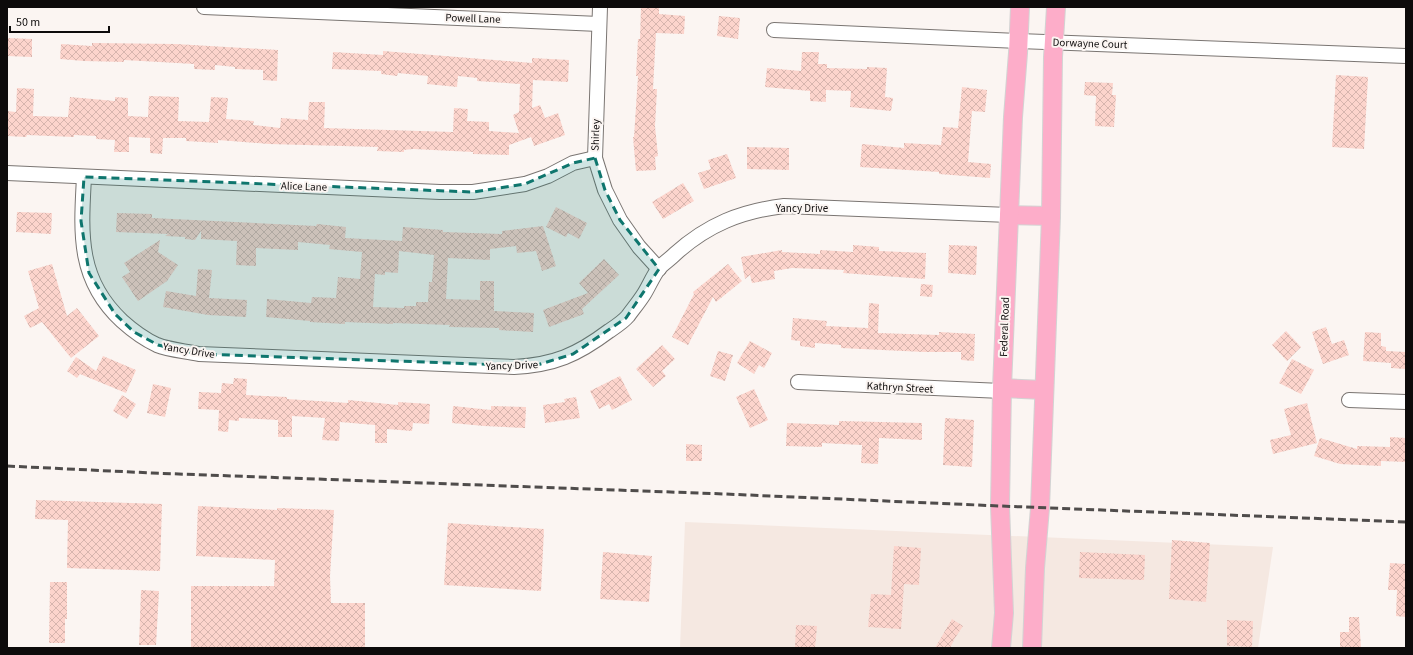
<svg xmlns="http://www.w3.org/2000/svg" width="1413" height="655" font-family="'Source Sans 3',sans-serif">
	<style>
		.built { fill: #f5e8e1 }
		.building { fill: url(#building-cross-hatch); fill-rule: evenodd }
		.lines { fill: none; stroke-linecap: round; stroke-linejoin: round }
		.minor-casing { stroke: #7a7572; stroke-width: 16 }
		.major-casing { stroke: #d3d3d3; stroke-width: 20 }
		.minor { stroke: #fff; stroke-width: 14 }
		.major { stroke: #fdadc9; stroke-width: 18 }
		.rail { stroke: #4f4c4b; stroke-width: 3; stroke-dasharray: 8 4; stroke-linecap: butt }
		.marked { fill: #0f766e; fill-opacity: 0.2; stroke: #0f766e; stroke-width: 3; stroke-dasharray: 8 5; stroke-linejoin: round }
		.labels { text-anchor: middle; stroke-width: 4; stroke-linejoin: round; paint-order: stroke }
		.street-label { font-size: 11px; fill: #0d0b0b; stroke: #fbf5f2 }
	</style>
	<defs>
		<pattern id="building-cross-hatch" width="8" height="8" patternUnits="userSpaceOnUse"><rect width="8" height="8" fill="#fcd4cc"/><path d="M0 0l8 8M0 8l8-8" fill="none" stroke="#d7b5ae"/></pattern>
	</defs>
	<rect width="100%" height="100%" fill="#fbf5f2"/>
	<path class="built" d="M685 522 1273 547 1258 648H680Z"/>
	<g class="building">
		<path d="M641 7H659V14L685 16 684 34 656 33 653 89H657L655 126 658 156 655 157 656 170 636 171 633 137H634L638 76H636L638 39H640Z"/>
		<path d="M719 16 740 18 738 39 717 36Z"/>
		<path d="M7 38 32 39V57L7 56Z"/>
		<path d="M92 43 176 44 278 50 277 81 263 80V70L235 69V67L215 65V70L194 69V64L124 60V62L84 61 60 59 61 44 92 46Z"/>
		<path d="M383 51 532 63V58L569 60 568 82 533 80 532 108 540 105 545 118 558 113 565 135 534 146 531 137 509 145V155L473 154V152L413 149 404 150V152L377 151 378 147 269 144 218 140V143L186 141V138H163L162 154 150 153V138L129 137V152H114L115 140 96 139V136L74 135V137L27 135 26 137 7 136V111L16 112 17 88 34 89 33 116 68 117 70 97 115 101V97L128 98V116L148 117 149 96 179 97 178 121 209 122 211 97 228 98 226 119 254 121 253 125 280 128 281 118 308 120 309 102H325L324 128 453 132 454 108 468 109 467 121 489 122V131L519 133 513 115 519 112 520 84 477 81V78L458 76 457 87 427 84 428 76 398 73 397 76 381 74V71L332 69 333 52 383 55Z"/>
		<path d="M802 52H819L818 64H827V68L867 69V67L887 68 885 97 893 98 891 111 850 107 851 91 826 90V102L810 101V91L765 87 767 68 801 71Z"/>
		<path d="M1336 75 1368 77 1364 149 1332 147Z"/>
		<path d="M1085 82 1113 83 1112 95H1116L1114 127 1095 126 1096 96 1084 95Z"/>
		<path d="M962 87 987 90 985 112 972 111 968 162 991 164 990 178 939 174V172L860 167 862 144 904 148V143L941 145 943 127 958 128Z"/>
		<path d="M747 147 789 148V170L747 169Z"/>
		<path d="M727 154 736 178 704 189 698 173 711 169 708 160Z"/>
		<path d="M683 183 694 201 663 219 652 202Z"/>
		<path d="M556 207 587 223 579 239 568 233 566 237 546 227Z"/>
		<path d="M17 212 52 213 51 234 16 232Z"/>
		<path d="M117 213 152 214V218L316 226 317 224 346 227 345 238 402 241 403 227 443 230V232L502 234V231L543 226 556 266 542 271 536 251 517 253 516 246 490 249V260L448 258 446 299 480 300V281H494V311L534 313 533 332 499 330V328L449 327 450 325 393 323V324L345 322V324L310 322V321L266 317 267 299 311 303 312 297 336 298 338 277 360 279 362 252 329 249 330 245 298 242V250L256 248V266L236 265 237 241 201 239V231L195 240 185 239V237L165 236 168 234 116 232ZM399 251 434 255 432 282H429L428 302H416V306H404V308L373 307 375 274 385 275V272L398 273Z"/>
		<path d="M160 240 158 252 178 265 167 281 138 301 122 277 130 272 124 263Z"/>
		<path d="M853 245 879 247V251L926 253 925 279 843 273 844 270 792 268 774 271 775 279 752 283 750 275 745 279 741 257 782 250V252L820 254V250L853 252Z"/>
		<path d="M949 245 977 246 976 275 948 273Z"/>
		<path d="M604 259 619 275 582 309 584 314 549 327 543 310 588 293 579 283Z"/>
		<path d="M52 264 67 316 77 308 99 336 71 358 42 322 30 328 24 316 39 308 28 271Z"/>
		<path d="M728 264 742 281 716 302 713 297 688 345 672 337 694 294 693 292Z"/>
		<path d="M198 269 212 270 209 298 247 300 246 317 208 315 163 307 166 291 196 296Z"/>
		<path d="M921 284 933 285 932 297 920 296Z"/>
		<path d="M869 303 879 304 878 333 939 335V332L975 334 974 361 961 360V352H924L841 348V345L815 343V348L800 346V341L791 340 793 318 827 321 826 326 868 328Z"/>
		<path d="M1326 327 1332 344 1344 340 1349 355 1323 364 1312 332Z"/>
		<path d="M1286 331 1301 347 1287 361 1272 345Z"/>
		<path d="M1365 332 1381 333V346L1386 347V351L1406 352V369L1391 368V363L1363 361Z"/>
		<path d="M750 341 772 353 764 368 759 365 754 374 737 363Z"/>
		<path d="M662 345 675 359 662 371 666 376 653 387 636 369Z"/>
		<path d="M718 351 733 355 725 381 710 376Z"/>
		<path d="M103 356 136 370 126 393 80 374 77 378 67 371 76 357 96 371Z"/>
		<path d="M1292 359 1314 370 1301 394 1279 383Z"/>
		<path d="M620 376 632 400 612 410 609 404 599 409 590 391Z"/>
		<path d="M234 378 247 379 246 395 287 397V399L348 403V400L398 405V402L430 404 429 424 413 423 412 431 387 429V443H375V425L340 422 339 441 322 440 325 418 292 416V437H278V420L239 418V421L229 420 228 432 218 431 219 410 198 409 199 392 221 393 222 383 233 384Z"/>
		<path d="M153 384 171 388 165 417 147 413Z"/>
		<path d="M754 389 768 420 750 428 736 397Z"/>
		<path d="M122 395 136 404 127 419 113 411Z"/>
		<path d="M576 397 580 418 545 423 543 405 565 402 564 399Z"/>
		<path d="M1307 403 1317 443 1273 454 1270 440 1291 435 1284 409Z"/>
		<path d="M453 406 491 410V406L526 407 525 428 484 426 452 423Z"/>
		<path d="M945 418 974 420 972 467 943 465Z"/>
		<path d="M839 421 922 423V440L879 438 878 464 861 463 862 445 822 443V447L786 446 787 423 839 425Z"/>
		<path d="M1390 437 1406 438V462L1381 461V466L1340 464 1314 456 1320 438 1357 449V446L1390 447Z"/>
		<path d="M686 444 702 445V461H686Z"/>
		<path d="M36 500 162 504 160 571 67 568 68 520 35 519Z"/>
		<path d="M198 506 277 510V508L334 510 330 576 331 603H365V648H191V586H274L275 560 196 556Z"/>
		<path d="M448 523 544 529 541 591 444 585Z"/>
		<path d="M1172 540 1210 543 1206 602 1169 599Z"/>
		<path d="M894 546 921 548 919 585 904 584 901 629 868 627 871 594 891 595Z"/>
		<path d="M603 552 652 556 649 602 600 599Z"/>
		<path d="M1080 552 1145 555 1144 580 1079 578Z"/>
		<path d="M1390 563 1406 564V617L1396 616 1397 590H1388Z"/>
		<path d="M50 582H67V619H65V643H49Z"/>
		<path d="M141 590 159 591 156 645H139Z"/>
		<path d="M1349 617H1359L1361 648H1340V632H1349Z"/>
		<path d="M952 619 963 626 955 638 950 648H935Z"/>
		<path d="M1227 620 1253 621 1252 647 1227 646Z"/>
		<path d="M796 625 817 626 815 648H795Z"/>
	</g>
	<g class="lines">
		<defs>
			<g id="minor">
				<path d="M204 7 599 24"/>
				<path d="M600 7 595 158 605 190 620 220 639 247 659 269"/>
				<path d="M774 30 1019 41 1406 56"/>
				<path d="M7 173 440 192H473L525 184 548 176 573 163 595 158"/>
				<path d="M84 177C81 233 77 279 122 321 132 330 144 339 157 345 169 350 186 351 199 354L514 367C554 365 577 355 609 331 615 327 623 322 628 316 633 309 639 302 644 294 649 286 653 276 659 268 664 263 670 259 675 254 707 225 741 211 784 206L1009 215"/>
				<path d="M798 382 1002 391"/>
				<path d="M1349 400 1406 402"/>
			</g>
			<g id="major">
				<path d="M1009 215 1051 216"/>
				<path d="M1002 388 1044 390"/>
				<path d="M1001 648 1004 613 1000 506 1002 388 1013 117 1018 53 1020 7"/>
				<path d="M1032 648 1035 568 1040 508 1051 216 1053 57 1056 7"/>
			</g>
		</defs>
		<use href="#minor" class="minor-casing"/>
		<use href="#major" class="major-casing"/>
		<use href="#minor" class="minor"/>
		<use href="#major" class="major"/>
		<path class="rail" d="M7 466 152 473 725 494 1000 506 1406 522"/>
	</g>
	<path class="marked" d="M595 158 605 190 620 220 659 269 626 318 573 354 534 366 199 354 158 345 134 332 115 314 89 273 81 221 84 177 473 192 525 184 573 163Z"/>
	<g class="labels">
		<g class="street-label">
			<text transform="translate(473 18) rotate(2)" y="4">Powell Lane</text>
			<text transform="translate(1090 43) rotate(2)" y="4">Dorwayne Court</text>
			<text transform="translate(595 135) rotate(-88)" y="4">Shirley</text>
			<text transform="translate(304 186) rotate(2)" y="4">Alice Lane</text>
			<text x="802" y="212">Yancy Drive</text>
			<text transform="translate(1004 327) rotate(-88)" y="4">Federal Road</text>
			<text transform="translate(189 350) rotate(9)" y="4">Yancy Drive</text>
			<text transform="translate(512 365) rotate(-2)" y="4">Yancy Drive</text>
			<text transform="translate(900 387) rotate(3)" y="4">Kathryn Street</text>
		</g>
	</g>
	<rect width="1413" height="655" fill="none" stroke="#0d0b0b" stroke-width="16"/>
	<path d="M10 26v6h99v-6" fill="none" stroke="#0d0b0b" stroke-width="2"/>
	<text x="16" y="26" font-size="12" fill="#0d0b0b" stroke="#fbf5f2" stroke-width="3" paint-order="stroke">50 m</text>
</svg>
